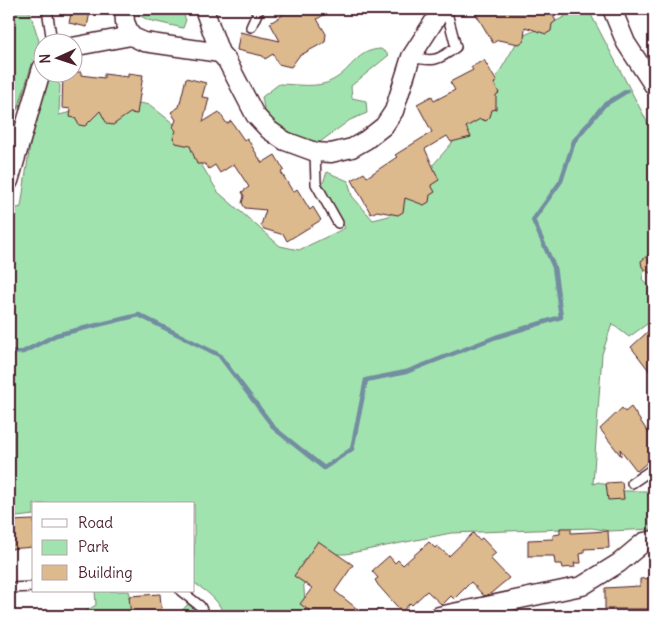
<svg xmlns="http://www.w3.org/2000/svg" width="663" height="625" font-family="Delius,sans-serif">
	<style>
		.green { fill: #a1e3ae; stroke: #76816c }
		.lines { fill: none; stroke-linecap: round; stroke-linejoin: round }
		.stream { stroke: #738da1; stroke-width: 4.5 }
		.building { fill: #ddb98e; stroke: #4a1f2b }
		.service-casing { stroke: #4a1f2b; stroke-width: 12 }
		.minor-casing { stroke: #4a1f2b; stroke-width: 21 }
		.service { stroke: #fff; stroke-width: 9 }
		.minor { stroke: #fff; stroke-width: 18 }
	</style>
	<rect width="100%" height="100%" fill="#fff"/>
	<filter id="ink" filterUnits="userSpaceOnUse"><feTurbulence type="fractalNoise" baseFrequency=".02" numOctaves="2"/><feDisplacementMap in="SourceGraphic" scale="10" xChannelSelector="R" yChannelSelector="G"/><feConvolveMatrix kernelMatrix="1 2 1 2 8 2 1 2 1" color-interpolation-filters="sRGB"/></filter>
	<g filter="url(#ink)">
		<g class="green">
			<path d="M9 9H29L39 41 18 109 9 114Z"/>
			<path d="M137 9H181L186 20 183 28 148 20 137 14Z"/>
			<path d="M561 9H588L654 135V236L642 279 654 291V319L629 337 612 324 602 354 593 484 599 482 619 491H654V529L609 531 592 528 451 533 346 554H311L302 562 306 616H223C222 602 205 590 194 583V504H34V515L9 518V210L21 207 33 124 37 122 40 93 49 74 60 85 59 115 123 100 150 105 179 128 218 192 280 246 299 250 345 228 322 185 327 172 348 181 352 196 373 220 389 216 470 122 520 37 565 17Z"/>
			<path d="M381 49 389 55 351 86 352 98 366 101 367 113 350 120 320 142C302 139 278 134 267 117 264 111 263 103 262 97L279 84C294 84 319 89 333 80 353 69 356 50 381 49Z"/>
			<path d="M95 591H129L133 606V616H78L96 605Z"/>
			<path d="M188 604 202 616H177Z"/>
		</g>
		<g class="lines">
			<path class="stream" d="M9 353 23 352 56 335 139 315 219 355 275 429 324 468 352 449 366 380 406 372 496 337 561 317 554 267 533 220 561 181 574 141 604 105 627 91"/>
		</g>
		<g class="building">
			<path d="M72 9H85V11L90 12 87 27 69 23Z"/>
			<path d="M279 9H334L317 19 326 34 325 42 299 56 291 67 278 64 273 54 265 59 263 56 237 50 240 32 280 41 270 23 283 15Z"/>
			<path d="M473 9H549L556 21 552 24 551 31 546 34 525 27 524 41 519 44 498 40 493 43Z"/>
			<path d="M484 60 497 82 494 83 499 93 496 95V109L492 110 490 117 486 121 480 119 466 127 471 137 451 142 447 136 425 149 439 180 431 185 435 192 430 195 429 202 424 205 405 198 403 212 398 215 377 211 371 214 352 180 364 173 367 177 397 157 395 155 432 132 417 104 432 96 434 101 455 90 450 82 473 70 471 67Z"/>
			<path d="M63 72H81V75L104 78V74L128 77V73L143 75 137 114 130 113 113 125 107 124 100 111 85 126 79 125 75 118 70 117 71 109 62 108Z"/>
			<path d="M186 78 206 83 202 97 209 98 203 122 219 112 227 124 231 121 244 140 247 138 262 163 275 155 284 170 281 172 293 192 297 189 310 210 313 207 321 220 287 241 284 235 264 229 261 225 266 210 245 208 242 203 244 196 242 192 249 187 234 164 220 173 215 165 209 169 205 164H197L190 146 176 143 173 138 176 131 173 127 176 120 171 112 179 107Z"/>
			<path d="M654 250V276L642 267 641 261Z"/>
			<path d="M654 326V377L631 347Z"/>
			<path d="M631 407 654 441V457L637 471 620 449 621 456 600 429 622 408 625 412Z"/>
			<path d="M622 482 624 499 608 500 606 483Z"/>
			<path d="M34 520V547L9 549V521Z"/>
			<path d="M560 528H571V533L608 531 609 548 584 549V553L580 554 581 563H574L575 567 563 568 562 564H555L554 556H528V540L553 539V535L560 534Z"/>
			<path d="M473 533 479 540 482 538 496 553 490 558 509 578 490 594 484 596 471 582 454 599 451 596 442 605 427 591 412 605 410 603 402 612 378 585 375 580 378 578 372 571 389 556 395 563 398 560 403 565 429 542 435 548 437 546 449 556Z"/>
			<path d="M318 541 353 565 335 591 366 616H317L300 604 312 588 294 576Z"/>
			<path d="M654 578V609H605V588L640 586V579Z"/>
			<path d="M160 594 162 616H131L129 596Z"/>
		</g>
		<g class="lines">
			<defs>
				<g id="service">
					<path d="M47 9 52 42"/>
					<path d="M251 27 259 9"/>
					<path d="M411 57C433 62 438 61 456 47L446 9"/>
					<path d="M315 152 316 184 338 223"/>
					<path d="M632 483 654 468"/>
					<path d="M9 588 34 587"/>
					<path d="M181 591 200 606 205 616"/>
				</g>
				<g id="minor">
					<path d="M124 9 125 22 131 36 144 42 220 53"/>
					<path d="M204 9 220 53 227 61 255 115 269 130 285 141 315 152 331 153 352 148 366 140 384 126 394 111 411 57 442 9"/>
					<path d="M612 9 626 43 654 86"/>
					<path d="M72 47 131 36"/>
					<path d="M9 181 42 68"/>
					<path d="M439 616 582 586 619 563 644 542 654 540"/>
				</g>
			</defs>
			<use href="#service" class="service-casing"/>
			<use href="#minor" class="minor-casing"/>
			<use href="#service" class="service"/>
			<use href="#minor" class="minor"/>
		</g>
	</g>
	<rect width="663" height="625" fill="none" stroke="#fff" stroke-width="30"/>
	<rect x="15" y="15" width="633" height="595" fill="none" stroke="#4a1f2b" stroke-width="2" filter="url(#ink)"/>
	<rect x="32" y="502" width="162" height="90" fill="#ffffff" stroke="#b7a5aa"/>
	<rect x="42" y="519" width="25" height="8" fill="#ffffff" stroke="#b7a5aa"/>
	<text x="78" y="528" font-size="15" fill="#4a1f2b">Road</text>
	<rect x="42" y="540" width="25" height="15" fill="#a1e3ae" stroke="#b7a5aa"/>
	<text x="78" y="552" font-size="15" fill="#4a1f2b">Park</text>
	<rect x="42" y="565" width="25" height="15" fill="#ddb98e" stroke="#b7a5aa"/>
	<text x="78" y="578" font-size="15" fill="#4a1f2b">Building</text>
	<g transform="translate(58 58) rotate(267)"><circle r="24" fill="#ffffff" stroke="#b7a5aa"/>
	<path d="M0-4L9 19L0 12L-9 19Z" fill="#4a1f2b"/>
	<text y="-8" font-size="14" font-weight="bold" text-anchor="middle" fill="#4a1f2b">N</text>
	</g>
</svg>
